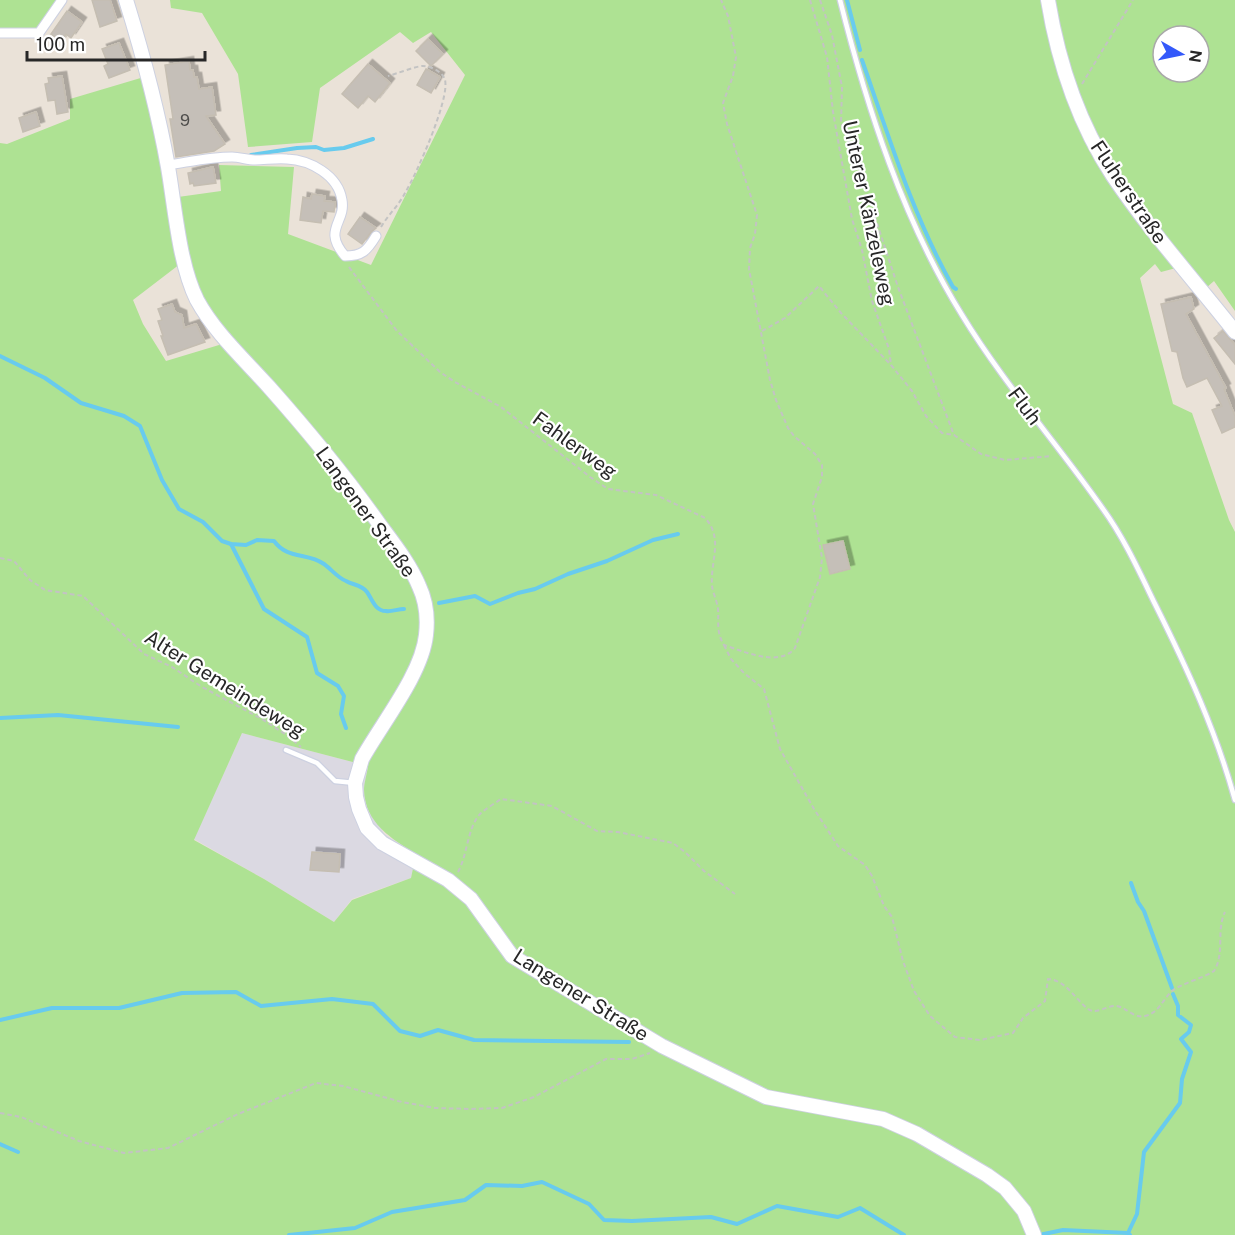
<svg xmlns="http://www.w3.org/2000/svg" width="1235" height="1235" font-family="'Public Sans',sans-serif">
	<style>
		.industrial { fill: #dbd9e2 }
		.green { fill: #aee293; fill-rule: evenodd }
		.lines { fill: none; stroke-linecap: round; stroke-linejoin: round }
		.stream { stroke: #68cbee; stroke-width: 4 }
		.building { fill: #c5bfb8; stroke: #c5beb2; stroke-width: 1.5; filter: url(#shadow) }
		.lane-casing { stroke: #cdd1e1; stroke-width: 7 }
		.street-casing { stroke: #cdd1e1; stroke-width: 11 }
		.secondary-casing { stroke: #cdd1e1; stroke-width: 16 }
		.path { stroke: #c3c3c3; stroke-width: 2; stroke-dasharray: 4.5 3; stroke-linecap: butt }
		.lane { stroke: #fff; stroke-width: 4.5 }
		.street { stroke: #fff; stroke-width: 9 }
		.secondary { stroke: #fff; stroke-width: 14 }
		.labels { text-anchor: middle; stroke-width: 4.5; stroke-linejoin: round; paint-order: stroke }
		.number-label { font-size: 16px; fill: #4e4d4b }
		.street-label { font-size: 20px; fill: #272727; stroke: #fff }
	</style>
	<defs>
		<filter id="shadow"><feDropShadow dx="4.5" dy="-4.5" stdDeviation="0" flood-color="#0004"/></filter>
	</defs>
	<rect width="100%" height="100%" fill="#eae2d8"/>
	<path class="industrial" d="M242 733 368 766 364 791 384 834 416 854 411 878 352 899 334 922 264 879 194 839Z"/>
	<g class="green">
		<path d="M0 0H58L37 29 0 30Z"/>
		<path d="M170 0H1235V311L1214 281 1206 288 1176 268 1161 272 1155 264 1140 278 1173 404 1192 413 1229 520 1235 532V1235H0V143L7 144 70 119V99L144 77 180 264 133 300 143 324 166 361 219 345 224 334 196 288 178 197 221 191 219 165 294 167 288 234 371 265 465 75 431 32 413 43 400 32 320 88 312 142 248 147 238 74 202 13 171 8ZM1163 36H1199V72H1163ZM242 733 368 766C367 774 364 783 364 790 365 823 392 839 416 854L411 878 352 900 334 922 264 879 194 840Z"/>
	</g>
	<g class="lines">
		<g class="stream">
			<path d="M847 0 860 50"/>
			<path d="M862 60C889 137 913 216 953 287L956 289"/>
			<path d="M251 155 297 148 316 147 324 150 344 148 373 139"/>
			<path d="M0 356 45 378 81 403 124 416 140 426 162 480 179 509 203 522 222 541 231 544 246 545 257 540 274 541C288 560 307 552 324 564 331 569 338 578 346 581 353 585 362 585 367 592 372 599 375 611 386 611 391 612 398 609 404 609"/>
			<path d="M231 544 264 609 307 637 317 673 338 686 344 696 341 714 346 728"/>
			<path d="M439 603 475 596 490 604 518 593 535 589 568 574 607 561 653 540 678 534"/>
			<path d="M0 718 58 715 178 727"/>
			<path d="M1131 883 1138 902 1144 911 1172 988"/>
			<path d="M0 1020 52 1008H119L182 993 236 992 261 1006 332 999 373 1004 400 1031 420 1036 438 1030 474 1040 629 1042"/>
			<path d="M0 1144 18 1152"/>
			<path d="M1128 1233 1137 1214 1144 1152 1180 1103 1182 1079 1191 1052 1181 1039 1189 1032 1191 1025 1178 1015V1006L1173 994"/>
			<path d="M289 1235 355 1228 392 1212 465 1200 486 1185 522 1186 542 1182 589 1204 604 1220 632 1221 711 1217 737 1224 777 1206 838 1217 860 1208 904 1235"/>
			<path d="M1039 1235 1063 1230 1128 1233 1130 1235"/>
		</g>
	</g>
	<g class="building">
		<path d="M92 0H110L117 21 100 27Z"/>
		<path d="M67 11 82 22 71 38 66 34 61 41 51 34Z"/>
		<path d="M428 39 443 54 431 66 416 51Z"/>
		<path d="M119 43 130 70 109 78 104 66 108 64 102 49Z"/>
		<path d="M189 61 190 70H193L194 77H197L199 89 212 87 216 115 206 116 225 144 214 151 176 157 170 119H173L165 65Z"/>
		<path d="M368 64 390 83 375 102 368 96 358 108 342 94Z"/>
		<path d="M426 69 440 77 431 93 417 85Z"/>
		<path d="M62 76 68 112 57 114 55 100 48 101 45 84 49 83 48 78Z"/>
		<path d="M36 112 40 126 23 132 19 118Z"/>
		<path d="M213 167 216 183 194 186 193 183 190 184 188 173Z"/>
		<path d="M312 194 325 196 324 201 335 202 334 212 323 211 321 223 300 220 303 197 311 199Z"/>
		<path d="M360 217 376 228 371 232 362 244 348 234Z"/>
		<path d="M1191 297 1194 309 1186 314 1226 388 1224 389 1235 416V427L1222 433 1212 410 1222 406 1207 378 1187 387 1183 378 1177 352 1172 351 1161 304Z"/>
		<path d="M172 304 175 312 182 315 184 328 196 324 205 342 168 355 161 336H163L158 321 162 320 158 309Z"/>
		<path d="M1223 331 1235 345V364L1214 338Z"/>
		<path d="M843 541 850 569 830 574 823 545Z"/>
		<path d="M312 852 340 854 339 872 310 870Z"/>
	</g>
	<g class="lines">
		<defs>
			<g id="lane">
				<path d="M840 0C867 108 903 220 962 315 1004 384 1057 443 1103 509 1124 538 1139 571 1155 604 1187 668 1216 731 1235 800"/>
				<path d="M286 750 317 763 335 781 355 783"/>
			</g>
			<g id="street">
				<path d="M0 33H39L62 0"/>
				<path d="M168 165C189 162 210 157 232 157 240 157 247 160 255 160 265 160 276 158 287 159 310 160 338 175 342 200 346 223 322 229 345 256 362 256 367 251 376 236"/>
			</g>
			<g id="secondary">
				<path d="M126 0C143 55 158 111 168 167 175 207 179 264 197 300 215 333 244 359 269 387 308 431 346 477 380 525 394 544 410 564 419 586 426 601 428 618 426 635 422 674 382 723 362 759L355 783 356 797 359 809 367 828 382 843 448 880 471 899 512 956 662 1046 766 1097 883 1119 917 1134 987 1175 1005 1188 1024 1211 1034 1235"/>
				<path d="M1048 0C1058 61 1079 124 1113 176 1150 231 1194 280 1235 332"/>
			</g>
		</defs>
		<use href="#lane" class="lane-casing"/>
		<use href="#street" class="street-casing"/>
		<use href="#secondary" class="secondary-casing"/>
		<g class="path">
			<path d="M810 0 827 57 833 112 852 219 862 250 872 301 889 349 891 365 912 391 926 416 942 433 954 435 981 454 1005 460 1052 456"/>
			<path d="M820 0 832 35 842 87 841 123 858 166 898 287 954 435"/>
			<path d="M1082 84 1133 0"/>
			<path d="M381 227C388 215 399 205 405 193 416 175 450 99 445 80 443 72 431 66 423 66 416 66 396 74 388 76"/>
			<path d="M349 267 397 331 440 372 455 382 501 407 590 477 608 489 656 495 705 518C724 538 710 562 712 586 713 593 717 601 718 609 719 623 716 632 724 645 743 651 779 668 795 648L820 577 822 558 813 504 822 477V465L815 454 794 436 788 428 776 400 770 380 749 269 750 248 755 234 757 215 727 124 723 103 733 76 736 57 728 16 721 0"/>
			<path d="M762 331 785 318 819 286 841 313 891 365"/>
			<path d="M0 558 14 561 30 580 45 590 83 596 144 654 172 667 202 687 262 719 288 736 301 747"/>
			<path d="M724 645 731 659 744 673 764 689 780 749 814 809 838 846 865 865 872 876 884 906 892 917 903 961 914 991 930 1016 955 1037 980 1040 1013 1033 1023 1018 1045 1001 1048 979C1066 980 1075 999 1088 1009 1097 1015 1105 1006 1115 1006 1126 1006 1133 1019 1145 1016 1159 1013 1163 999 1172 991 1184 982 1202 979 1214 971 1225 954 1216 930 1225 912"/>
			<path d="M458 872C468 854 467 827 481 813 487 808 495 803 501 799L552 806 597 831 618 832 673 843 685 852 704 871 735 894"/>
			<path d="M0 1113 21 1117 79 1141 124 1153 168 1148 238 1114 316 1083 343 1086 402 1102 435 1108 470 1109 502 1108 534 1097 606 1059H632L650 1053"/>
		</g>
		<use href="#lane" class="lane"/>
		<use href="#street" class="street"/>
		<use href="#secondary" class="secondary"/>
	</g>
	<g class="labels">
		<g class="number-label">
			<text x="185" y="126">9</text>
		</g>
		<g class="street-label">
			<text transform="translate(1129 192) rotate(56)" y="7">Fluherstraße</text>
			<text transform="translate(869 213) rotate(78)" y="7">Unterer Känzeleweg</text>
			<text transform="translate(1025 406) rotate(53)" y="7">Fluh</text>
			<text transform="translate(575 445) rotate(36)" y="7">Fahlerweg</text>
			<text transform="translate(366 512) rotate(54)" y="7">Langener Straße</text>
			<text transform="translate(225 684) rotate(32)" y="7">Alter Gemeindeweg</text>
			<text transform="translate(581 995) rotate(32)" y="7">Langener Straße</text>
		</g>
	</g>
	<g transform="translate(1181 54) rotate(99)"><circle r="28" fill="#ffffff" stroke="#a9a9a9" stroke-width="1.5"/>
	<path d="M0-4.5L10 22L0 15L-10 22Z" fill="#3459fa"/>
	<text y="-9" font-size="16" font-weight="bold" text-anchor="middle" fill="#272727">N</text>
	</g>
	<path d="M27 51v9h178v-9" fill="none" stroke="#272727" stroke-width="3"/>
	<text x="36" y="51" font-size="18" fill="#272727" stroke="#ffffff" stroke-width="4.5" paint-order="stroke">100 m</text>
</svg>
